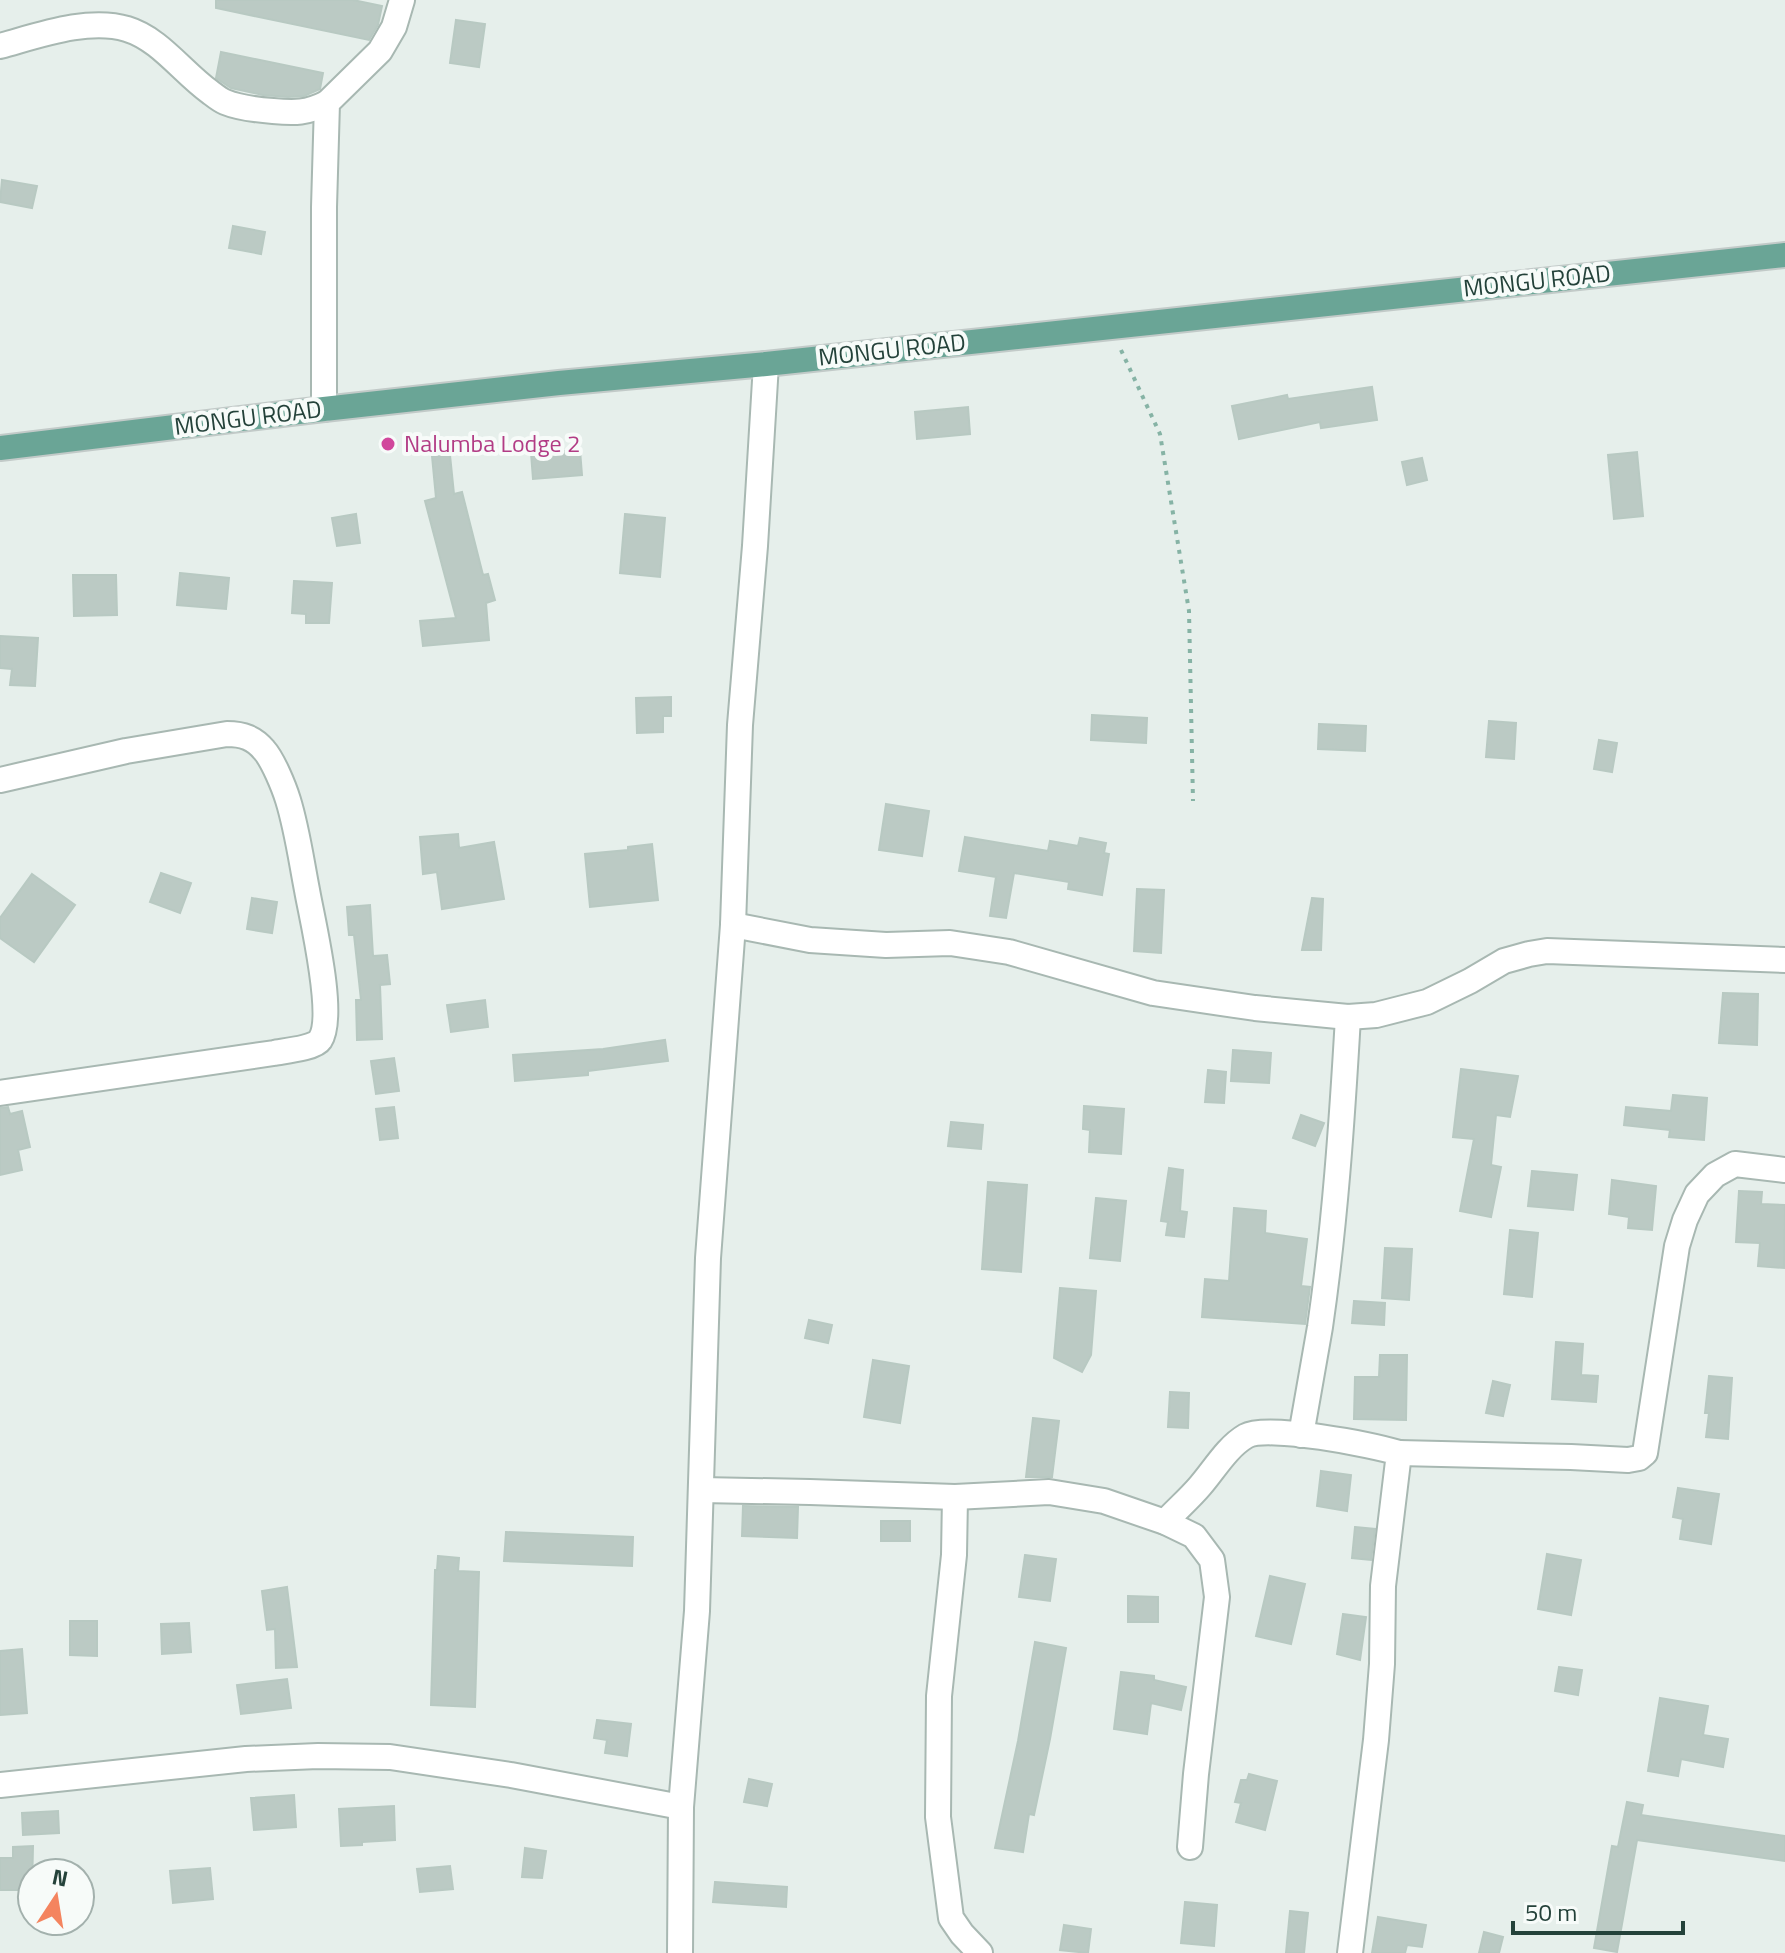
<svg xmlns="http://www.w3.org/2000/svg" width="1785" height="1953" font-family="'Titillium Web',sans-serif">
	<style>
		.building { fill: #bbcac4; stroke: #b8c9c2; stroke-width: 2 }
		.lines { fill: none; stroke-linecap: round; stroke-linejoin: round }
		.street-casing { stroke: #a8b8b2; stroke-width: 28 }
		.primary-casing { stroke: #c2cac8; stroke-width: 28 }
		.path { stroke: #86b3a5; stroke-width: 4; stroke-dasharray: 4 6; stroke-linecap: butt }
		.street { stroke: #fff; stroke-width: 24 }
		.primary { stroke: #6aa596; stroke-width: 24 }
		.hotel-dot { fill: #d1479c; stroke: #f7fbf9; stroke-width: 3 }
		.labels { text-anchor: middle; stroke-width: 8; stroke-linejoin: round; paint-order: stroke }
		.street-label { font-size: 24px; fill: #24423a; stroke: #f7fbf9 }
		.hotel-label { font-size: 24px; fill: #b23c85; stroke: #f7fbf9; text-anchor: start }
	</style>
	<rect width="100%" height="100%" fill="#e6efeb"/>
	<g class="building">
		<path d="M216 0H353L382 6 378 25 369 40 216 8Z"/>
		<path d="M456 20 485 24 479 67 450 63Z"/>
		<path d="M221 52 323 73 320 89 304 96 288 97 263 95 231 88 216 78Z"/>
		<path d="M2 180 37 186 32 208 0 202Z"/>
		<path d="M233 226 265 232 261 254 229 248Z"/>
		<path d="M1372 387 1377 420 1321 428 1320 422 1239 439 1232 406 1287 395 1288 399Z"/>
		<path d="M968 407 970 434 917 439 915 412Z"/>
		<path d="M580 450 582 475 533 479 531 453Z"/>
		<path d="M1637 452 1643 516 1614 519 1608 455Z"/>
		<path d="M450 455 454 494 462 492 483 575 488 574 495 600 486 603 489 640 423 646 420 621 456 618 425 501 436 498 432 456Z"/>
		<path d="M1422 458 1427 480 1407 485 1402 462Z"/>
		<path d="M356 514 360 543 337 546 332 518Z"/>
		<path d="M625 514 665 518 660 577 620 573Z"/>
		<path d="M180 573 229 578 226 609 177 605Z"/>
		<path d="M73 575H116L117 615 74 616Z"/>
		<path d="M294 581 332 583 329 623H306V614L292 613Z"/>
		<path d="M0 636 38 638 35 686 10 685 12 669 0 668Z"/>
		<path d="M671 697V716H663V732L637 733 636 698Z"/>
		<path d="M1092 715 1147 718 1146 743 1091 740Z"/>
		<path d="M1489 721 1516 723 1514 759 1486 757Z"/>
		<path d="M1319 724 1366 726 1365 751 1318 749Z"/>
		<path d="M1599 740 1617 743 1612 772 1594 769Z"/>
		<path d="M886 804 929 811 922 856 879 850Z"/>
		<path d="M458 834 459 848 494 842 504 899 442 909 437 872 423 874 420 837Z"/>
		<path d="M965 837 1048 851 1050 841 1078 846 1080 838 1106 843 1104 853 1109 854 1102 895 1068 889 1069 882 1014 873 1006 918 990 916 996 877 959 871Z"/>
		<path d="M652 844 658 900 590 907 585 854 628 850V847Z"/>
		<path d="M161 873 191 883 180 913 150 902Z"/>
		<path d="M32 874 75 905 34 962 0 938V918Z"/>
		<path d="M1137 889 1164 890 1161 953 1134 951Z"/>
		<path d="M252 898 277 902 272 933 247 929Z"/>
		<path d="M1312 898 1323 899 1321 950H1302Z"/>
		<path d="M370 905 373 956 387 955 390 984 380 985 382 1039 357 1040 356 1000H361L354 935H349L347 907Z"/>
		<path d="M1723 993 1758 994 1757 1045 1719 1043Z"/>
		<path d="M485 1000 488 1027 451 1032 447 1005Z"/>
		<path d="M665 1040 668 1061 588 1071V1075L515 1081 513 1055 603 1049Z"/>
		<path d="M1233 1050 1271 1053 1269 1083 1231 1081Z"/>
		<path d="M394 1058 399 1091 376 1094 371 1061Z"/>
		<path d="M1461 1069 1518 1076 1510 1117 1496 1115 1491 1165 1501 1167 1491 1217 1460 1211 1474 1139 1453 1137Z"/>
		<path d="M1208 1070 1226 1072 1224 1103 1205 1102Z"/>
		<path d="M1673 1095 1707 1098 1704 1140 1669 1137 1670 1130 1624 1125 1626 1107 1671 1111Z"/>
		<path d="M1084 1106 1124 1109 1121 1154 1089 1152 1090 1130 1083 1129Z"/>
		<path d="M8 1107 10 1114 22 1111 30 1147 18 1150 22 1170 0 1175V1108Z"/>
		<path d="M394 1107 398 1138 380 1140 376 1109Z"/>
		<path d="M1301 1115 1324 1123 1315 1146 1293 1138Z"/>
		<path d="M951 1122 983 1125 981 1149 948 1146Z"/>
		<path d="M1169 1168 1183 1170 1180 1211 1187 1212 1184 1237 1166 1235 1168 1222 1161 1221Z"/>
		<path d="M1532 1171 1577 1175 1573 1210 1528 1206Z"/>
		<path d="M1612 1180 1656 1186 1652 1230 1628 1228 1629 1217 1609 1214Z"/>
		<path d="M988 1182 1027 1185 1021 1272 982 1269Z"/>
		<path d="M1739 1191 1762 1192 1761 1204 1785 1205 1784 1268 1758 1266 1760 1243 1736 1242Z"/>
		<path d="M1096 1198 1126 1201 1120 1261 1090 1258Z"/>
		<path d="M1234 1208 1266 1211 1265 1233 1307 1239 1301 1286 1310 1287 1305 1324 1202 1317 1205 1279 1229 1281Z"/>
		<path d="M1510 1230 1538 1233 1532 1297 1504 1294Z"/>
		<path d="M1385 1248 1412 1249 1409 1300 1382 1298Z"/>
		<path d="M1060 1288 1096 1291 1091 1355 1082 1372 1054 1358Z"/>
		<path d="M1354 1301 1385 1303 1384 1325 1352 1323Z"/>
		<path d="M809 1320 832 1325 828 1343 805 1338Z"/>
		<path d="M1556 1342 1583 1344 1581 1375 1598 1376 1596 1402 1552 1399Z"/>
		<path d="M1380 1355H1407L1406 1420 1354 1419 1355 1377H1379Z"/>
		<path d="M873 1360 909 1366 900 1423 864 1417Z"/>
		<path d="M1709 1376 1732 1378 1728 1439 1706 1437 1709 1413H1705Z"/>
		<path d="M1493 1381 1510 1385 1503 1416 1486 1413Z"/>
		<path d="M1170 1392 1189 1393 1188 1428 1168 1427Z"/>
		<path d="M1033 1418 1059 1421 1052 1477H1026Z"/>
		<path d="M1321 1471 1351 1475 1347 1511 1317 1506Z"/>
		<path d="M1678 1488 1719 1494 1711 1544 1680 1539 1683 1519 1673 1517Z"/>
		<path d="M743 1506 798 1507 797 1538 742 1536Z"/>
		<rect x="881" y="1521" width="29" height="20"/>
		<path d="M1355 1527 1375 1529 1371 1560 1352 1558Z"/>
		<path d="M506 1532 633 1537 632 1566 504 1561Z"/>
		<path d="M1547 1554 1581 1560 1571 1615 1538 1609Z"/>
		<path d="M1025 1555 1056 1559 1050 1601 1019 1597Z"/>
		<path d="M438 1556 459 1558 458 1571 479 1572 475 1707 431 1705 435 1570H437Z"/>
		<path d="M1270 1576 1305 1584 1291 1644 1256 1636Z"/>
		<path d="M287 1587 297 1667 276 1668 275 1629 267 1630 262 1591Z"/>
		<path d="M1128 1596 1158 1597V1622H1128Z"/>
		<path d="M1343 1614 1366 1617 1360 1660 1337 1654Z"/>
		<path d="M70 1621H97V1656L70 1655Z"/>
		<path d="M189 1623 191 1652 162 1654 161 1624Z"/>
		<path d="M1035 1642 1066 1648 1050 1739 1034 1815 1029 1814 1023 1852 995 1848 1018 1741Z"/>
		<path d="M22 1649 27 1713 0 1715V1651Z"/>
		<path d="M1559 1667 1582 1670 1578 1695 1555 1691Z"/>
		<path d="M1121 1672 1154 1676V1680L1186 1687 1181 1710 1151 1703 1147 1734 1114 1729Z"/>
		<path d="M287 1679 291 1708 241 1714 237 1685Z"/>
		<path d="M1660 1698 1708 1706 1703 1735 1728 1739 1723 1767 1681 1759 1678 1776 1648 1771Z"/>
		<path d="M597 1720 631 1724 627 1756 605 1753 607 1740 594 1738Z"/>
		<path d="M1249 1774 1277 1781 1265 1830 1236 1822 1241 1803 1235 1802 1241 1780H1247Z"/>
		<path d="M749 1779 772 1784 767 1806 744 1802Z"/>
		<path d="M294 1795 296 1827 254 1830 251 1798Z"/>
		<path d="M1627 1802 1643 1805 1641 1815 1785 1836V1861L1637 1840 1617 1952 1594 1948 1612 1846 1618 1847Z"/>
		<path d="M394 1806 395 1840 362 1842V1845L341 1846 339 1809Z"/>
		<path d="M58 1811 59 1833 23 1835 22 1813Z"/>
		<path d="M33 1846 32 1890H0V1858H13V1847Z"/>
		<path d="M525 1848 546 1851 542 1878 522 1877Z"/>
		<path d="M450 1866 453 1889 420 1892 417 1869Z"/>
		<path d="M210 1868 213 1899 173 1903 170 1871Z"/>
		<path d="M715 1882 787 1887 786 1907 713 1902Z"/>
		<path d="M1185 1902 1217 1905 1214 1946 1181 1943Z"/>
		<path d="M1290 1911 1308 1913 1304 1953H1286Z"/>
		<path d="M1378 1917 1426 1925 1422 1947 1407 1945 1405 1953H1372Z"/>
		<path d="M1064 1925 1091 1929 1088 1953 1060 1950Z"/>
		<path d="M1484 1932 1503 1937 1499 1953H1479Z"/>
	</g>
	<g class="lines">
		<defs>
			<g id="street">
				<path d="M0 46C37 36 88 17 127 29 160 39 182 72 210 92 214 95 220 100 225 102 237 107 260 110 273 111 295 113 307 113 327 103"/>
				<path d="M324 409V207L327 103 380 51 394 27 402 0"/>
				<path d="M0 780 126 751 227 734C243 734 254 738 264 750 273 760 284 787 288 800 297 829 301 859 307 890 312 919 336 1016 320 1040 315 1048 284 1051 274 1053L0 1093"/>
				<path d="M733 925 810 940 886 945 950 943 1009 952 1153 993 1255 1008 1348 1017 1376 1015 1427 1002 1470 981 1504 961 1529 954 1547 951 1785 960"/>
				<path d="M1301 1435C1307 1399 1314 1363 1320 1327 1335 1224 1342 1121 1348 1017"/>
				<path d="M1399 1453 1571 1457 1628 1460 1639 1458 1645 1453 1677 1246 1685 1220 1697 1194 1715 1175 1735 1164 1785 1170"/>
				<path d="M701 1490 810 1492 955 1497 1049 1492 1104 1501 1165 1522 1194 1536 1212 1560 1217 1597 1196 1774 1190 1847"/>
				<path d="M955 1497 954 1555 939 1696 938 1817 951 1918 962 1934 980 1953"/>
				<path d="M1165 1522C1176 1510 1189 1499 1200 1486 1214 1470 1227 1447 1246 1436 1267 1424 1373 1445 1399 1453L1383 1586 1382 1664 1376 1740 1350 1953"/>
				<path d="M0 1785 246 1759 318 1756 390 1757 511 1775 681 1807"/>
				<path d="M680 1953 681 1807 697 1611 708 1258 733 925 740 725 755 546 766 364"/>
			</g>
			<path id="primary" d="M0 448 324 409 559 383 766 364 1785 255"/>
		</defs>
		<use href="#street" class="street-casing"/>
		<use href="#primary" class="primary-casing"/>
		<path class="path" d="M1121 350 1160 434 1189 611 1193 801"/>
		<use href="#street" class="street"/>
		<use href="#primary" class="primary"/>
	</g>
	<circle class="hotel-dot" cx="388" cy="444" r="8"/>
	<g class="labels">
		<g class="street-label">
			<text transform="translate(1537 281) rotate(-6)" y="8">MONGU ROAD</text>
			<text transform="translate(892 350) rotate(-6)" y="8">MONGU ROAD</text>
			<text transform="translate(248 418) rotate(-7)" y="8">MONGU ROAD</text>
		</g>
		<g class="hotel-label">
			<text x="404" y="452">Nalumba Lodge 2</text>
		</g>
	</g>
	<g transform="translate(56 1897) rotate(12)"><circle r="38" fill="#f7fbf9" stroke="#a3b1ad" stroke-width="2"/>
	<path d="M0-6L14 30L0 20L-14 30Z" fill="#f4845f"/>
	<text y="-12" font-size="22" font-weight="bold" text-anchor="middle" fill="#24423a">N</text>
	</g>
	<path d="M1513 1921v12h170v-12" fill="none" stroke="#24423a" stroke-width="4"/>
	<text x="1525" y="1921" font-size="24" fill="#24423a" stroke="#f7fbf9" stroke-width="6" paint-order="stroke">50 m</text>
</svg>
